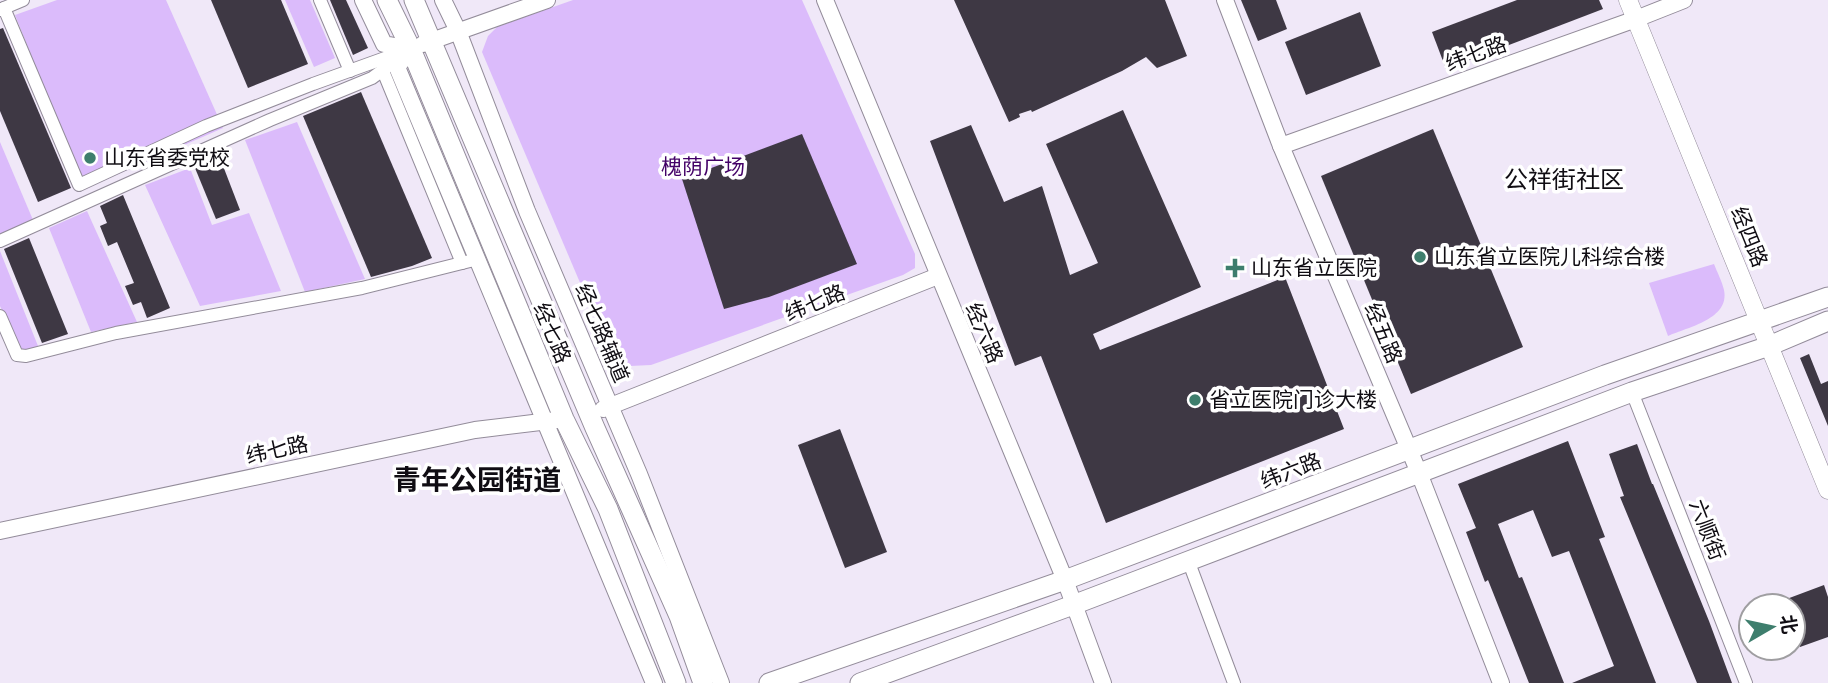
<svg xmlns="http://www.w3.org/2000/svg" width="1828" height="683" font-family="Poppins,'Noto Sans SC',sans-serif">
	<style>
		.green { fill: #dbbbfb }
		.building { fill: #3e3844 }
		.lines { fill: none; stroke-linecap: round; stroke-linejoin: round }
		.minor-casing { stroke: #938c9a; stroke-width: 14 }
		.tertiary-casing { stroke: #938c9a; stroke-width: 18 }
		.secondary-casing { stroke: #938c9a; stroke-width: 19 }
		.primary-casing { stroke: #938c9a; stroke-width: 21 }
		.minor { stroke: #fff; stroke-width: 12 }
		.tertiary { stroke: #fff; stroke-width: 16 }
		.secondary { stroke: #fff; stroke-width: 18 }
		.primary { stroke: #fff; stroke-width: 19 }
		.poi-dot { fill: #3e7e6d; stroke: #fff; stroke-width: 2.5 }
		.labels { text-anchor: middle; stroke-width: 7; stroke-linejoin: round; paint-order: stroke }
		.street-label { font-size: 21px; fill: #100d13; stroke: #fff }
		.poi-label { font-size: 21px; fill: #100d13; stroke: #fff; text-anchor: start }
		.park-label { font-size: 21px; fill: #430167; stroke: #fff }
		.quarter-label { font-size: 24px; fill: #100d13; stroke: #fff }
		.district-label { font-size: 28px; font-weight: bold; fill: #100d13; stroke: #fff }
	</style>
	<rect width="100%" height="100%" fill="#f0e8f8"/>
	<g class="green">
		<path d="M57 0H166L223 128 84 189 15 15Z"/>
		<path d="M285 0H310L335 58 314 67Z"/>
		<path d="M573 0H802L915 254V268L903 275 651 365 630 366 612 358 482 52 488 36 497 27Z"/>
		<path d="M297 122 365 279 305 292 245 140Z"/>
		<path d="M0 142 33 220 0 236Z"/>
		<path d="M190 168 212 225 249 213 281 291 200 306 145 185Z"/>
		<path d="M87 211 137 322 91 332 49 228Z"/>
		<path d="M0 251 38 346 21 353 0 306Z"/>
		<path d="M1714 264C1717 272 1722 281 1724 290 1730 319 1688 327 1668 336L1649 283Z"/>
	</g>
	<g class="building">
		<path d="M211 0H281L308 64 248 88Z"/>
		<path d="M330 0H346L368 48 353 55Z"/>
		<path d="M954 0H1165L1187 56 1157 68 1146 57 1122 71 1032 112 1031 110 1019 114 1020 117 1009 122Z"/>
		<path d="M1241 0H1276L1287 29 1258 41Z"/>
		<path d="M1517 0H1599L1603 9 1446 69 1432 32Z"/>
		<path d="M1360 12 1381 66 1306 95 1285 42Z"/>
		<path d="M3 28 71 188 38 202 0 111V29Z"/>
		<path d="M361 92 432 258 412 266 371 277 303 116Z"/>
		<path d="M1123 110 1201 287 1093 334 1100 350 1285 277 1344 429 1106 523 1041 356 1015 366 930 141 971 125 1004 202 1042 186 1070 275 1098 263 1046 144Z"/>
		<path d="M1433 129 1523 347 1411 394 1321 176Z"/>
		<path d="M802 134 857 264 769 297 724 309 682 179Z"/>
		<path d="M220 158 240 210 216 219 195 168Z"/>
		<path d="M123 195 170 308 147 318 141 302 133 305 125 286 134 283 117 242 108 246 100 226 107 223 100 206Z"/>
		<path d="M29 238 68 334 42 343 4 249Z"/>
		<path d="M1809 354 1821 384 1828 381V426L1800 358Z"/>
		<path d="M840 429 887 552 845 568 798 445Z"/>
		<path d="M1568 441 1605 537 1599 539 1656 683H1572L1614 666 1569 551 1552 557 1533 510 1498 524 1519 578 1522 577 1564 683H1529L1488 580 1485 582 1466 532 1476 528 1458 484Z"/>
		<path d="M1637 444 1652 484H1653L1709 621 1732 683H1697L1620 497 1624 496 1609 454Z"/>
		<path d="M1824 585 1828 597V637L1800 647 1793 627V606L1771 605Z"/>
	</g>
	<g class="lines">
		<defs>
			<g id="minor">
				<path d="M320 0 350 71"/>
				<path d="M4 8 23 0"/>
				<path d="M0 10 4 8 79 185 206 126 313 84 410 49"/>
				<path d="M383 71 462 263"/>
				<path d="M0 241 270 120 372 78 402 56"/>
				<path d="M0 316 17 355 26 356 116 333 362 288 478 259"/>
				<path d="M1632 392 1746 683"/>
				<path d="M1188 560 1234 683"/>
			</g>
			<g id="tertiary">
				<path d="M363 0 384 44 411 49 397 67 654 683"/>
				<path d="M443 0 458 31 527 211 639 474 721 683"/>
				<path d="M825 0 1065 580 1103 683"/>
				<path d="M1225 0 1281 146 1419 473 1501 683"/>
				<path d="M423 44 547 0"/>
				<path d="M1281 146 1636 19 1684 0"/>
				<path d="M603 409 938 276"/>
				<path d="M0 531 475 430 557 420"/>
			</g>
			<path id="secondary" d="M1628 0 1828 490"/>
			<g id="primary">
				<path d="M387 0 411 49 564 419 608 509 676 683"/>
				<path d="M414 0 595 428 679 616 703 683"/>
				<path d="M769 683 1065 580 1605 375 1828 297"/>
				<path d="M860 683 1073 605 1632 392 1769 346 1828 321"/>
			</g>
		</defs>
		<use href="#minor" class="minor-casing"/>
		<use href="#tertiary" class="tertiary-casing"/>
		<use href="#secondary" class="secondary-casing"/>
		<use href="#primary" class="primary-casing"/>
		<use href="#minor" class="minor"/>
		<use href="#tertiary" class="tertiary"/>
		<use href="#secondary" class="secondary"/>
		<use href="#primary" class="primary"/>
	</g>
	<g class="poi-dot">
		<circle cx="90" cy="158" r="7"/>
		<circle cx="1420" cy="257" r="7"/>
		<path d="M1231.5 257.5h7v7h7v7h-7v7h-7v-7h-7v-7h7z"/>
		<circle cx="1195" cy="400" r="7"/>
	</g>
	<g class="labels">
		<g class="street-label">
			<text transform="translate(1476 54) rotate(-20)" y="7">纬七路</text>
			<text transform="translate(1749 237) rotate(68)" y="7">经四路</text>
			<text transform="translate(815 303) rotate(-22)" y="7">纬七路</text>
			<text transform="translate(552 333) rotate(67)" y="7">经七路</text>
			<text transform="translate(602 333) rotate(67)" y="7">经七路辅道</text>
			<text transform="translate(984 333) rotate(67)" y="7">经六路</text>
			<text transform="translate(1383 333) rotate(67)" y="7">经五路</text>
			<text transform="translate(277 450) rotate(-12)" y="7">纬七路</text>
			<text transform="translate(1291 471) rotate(-21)" y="7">纬六路</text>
			<text transform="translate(1707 530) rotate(69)" y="7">六顺街</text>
		</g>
		<g class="poi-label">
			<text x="104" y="165">山东省委党校</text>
			<text x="1434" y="264">山东省立医院儿科综合楼</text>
			<text x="1251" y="275">山东省立医院</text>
			<text x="1209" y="407">省立医院门诊大楼</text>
		</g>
		<g class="park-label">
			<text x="703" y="174">槐荫广场</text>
		</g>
		<g class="quarter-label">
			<text x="1564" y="188">公祥街社区</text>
		</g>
		<g class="district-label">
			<text x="477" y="490">青年公园街道</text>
		</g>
	</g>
	<g transform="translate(1772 627) rotate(81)"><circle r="33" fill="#ffffff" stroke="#9f9ea1" stroke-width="2"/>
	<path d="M0-5L12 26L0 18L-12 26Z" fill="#3e7e6d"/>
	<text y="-10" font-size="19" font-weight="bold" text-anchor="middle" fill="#100d13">北</text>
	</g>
</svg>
